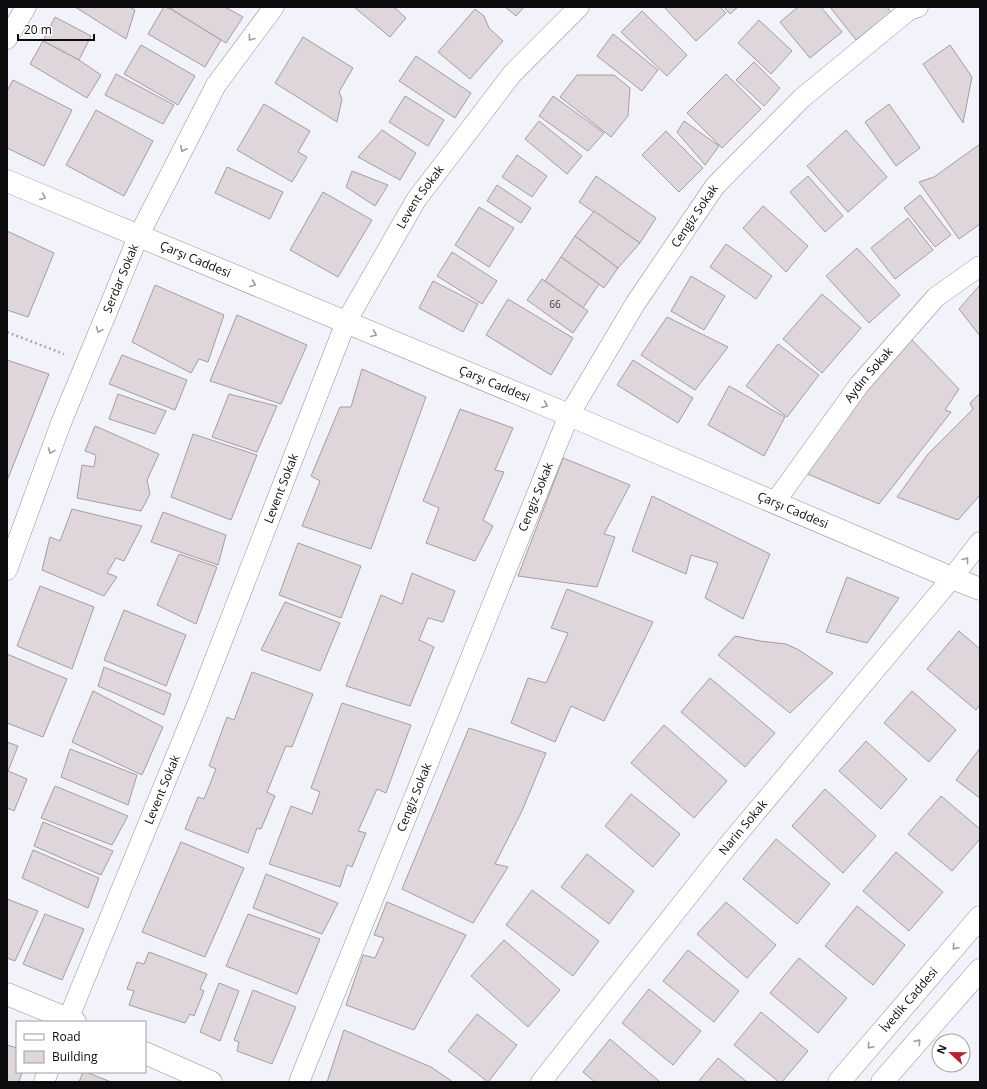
<svg xmlns="http://www.w3.org/2000/svg" width="987" height="1089" font-family="'Open Sans',sans-serif">
	<style>
		.building { fill: #ded6da; stroke: #a49da0 }
		.lines { fill: none; stroke-linecap: round; stroke-linejoin: round }
		.minor-casing { stroke: #909097; stroke-width: 21 }
		.tertiary-casing { stroke: #909097; stroke-width: 23 }
		.primary-casing { stroke: #909097; stroke-width: 23 }
		.path { stroke: #a8a8ae; stroke-width: 2.5; stroke-dasharray: 2 3; stroke-linecap: butt }
		.minor { stroke: #fff; stroke-width: 20 }
		.tertiary { stroke: #fff; stroke-width: 22 }
		.primary { stroke: #fff; stroke-width: 22 }
		.oneway { stroke: #9e9e9f }
		.labels { text-anchor: middle; stroke-width: 4; stroke-linejoin: round; paint-order: stroke }
		.number-label { font-size: 10px; fill: #403e41 }
		.street-label { font-size: 12px; fill: #0c0c0e; stroke: #fff }
	</style>
	<rect width="100%" height="100%" fill="#f2f3fa"/>
	<g class="building">
		<path d="M75 7H130L135 10 126 39Z"/>
		<path d="M164 7 171 9 221 40 205 67 148 34Z"/>
		<path d="M172 7H225L243 17 226 43 171 9Z"/>
		<path d="M354 7H394L406 18 390 37Z"/>
		<path d="M505 7H524L516 16Z"/>
		<path d="M664 7H720L726 13 696 41Z"/>
		<path d="M724 7H738L730 14Z"/>
		<path d="M798 7H821L842 32 810 58 780 22Z"/>
		<path d="M830 7H887L891 12 856 40Z"/>
		<path d="M475 9 484 16 489 28 503 41 470 79 438 52Z"/>
		<path d="M642 11 687 55 667 76 621 32Z"/>
		<path d="M55 17 91 36 79 60 43 41Z"/>
		<path d="M759 20 792 51 771 74 738 43Z"/>
		<path d="M613 34 658 70 642 91 597 56Z"/>
		<path d="M303 37 353 68 339 92 342 99 337 122 275 83Z"/>
		<path d="M43 41 79 60 101 75 87 98 30 64Z"/>
		<path d="M141 45 195 76 178 105 124 74Z"/>
		<path d="M950 45 972 77 963 123 923 64Z"/>
		<path d="M416 56 471 93 455 118 399 81Z"/>
		<path d="M754 62 780 88 764 106 736 80Z"/>
		<path d="M116 74 174 105 163 124 105 95Z"/>
		<path d="M726 74 761 109 722 148 687 113Z"/>
		<path d="M577 75H614L630 88 628 116 611 137 560 97Z"/>
		<path d="M13 80 72 110 44 166 7 148V91Z"/>
		<path d="M405 96 444 120 428 146 389 122Z"/>
		<path d="M553 96 604 133 588 151 539 116Z"/>
		<path d="M264 104 310 131 298 152 307 157 292 182 237 150Z"/>
		<path d="M889 104 920 148 896 166 865 122Z"/>
		<path d="M96 110 153 141 124 196 66 165Z"/>
		<path d="M539 121 582 156 567 174 525 139Z"/>
		<path d="M684 121 719 146 705 165 677 132Z"/>
		<path d="M382 130 416 153 400 180 358 157Z"/>
		<path d="M846 130 887 177 848 212 807 166Z"/>
		<path d="M666 131 703 168 679 192 642 155Z"/>
		<path d="M980 144V224L959 239 919 182 934 177Z"/>
		<path d="M517 155 547 176 532 197 502 177Z"/>
		<path d="M227 167 283 192 270 219 215 193Z"/>
		<path d="M352 171 388 185 375 206 346 187Z"/>
		<path d="M596 176 656 218 640 243 579 202Z"/>
		<path d="M808 176 843 216 825 232 790 192Z"/>
		<path d="M497 185 531 208 521 223 487 201Z"/>
		<path d="M323 192 372 220 338 277 290 250Z"/>
		<path d="M920 195 951 235 935 247 904 208Z"/>
		<path d="M763 206 808 246 786 272 743 228Z"/>
		<path d="M479 207 514 228 489 267 455 245Z"/>
		<path d="M594 211 640 243 618 268 575 236Z"/>
		<path d="M908 218 933 250 895 279 871 248Z"/>
		<path d="M7 231 54 253 28 317 7 310Z"/>
		<path d="M575 236 618 268 604 288 561 257Z"/>
		<path d="M726 244 772 276 756 299 710 267Z"/>
		<path d="M857 248 900 295 869 323 826 276Z"/>
		<path d="M452 252 497 281 482 304 437 276Z"/>
		<path d="M561 257 599 284 583 308 545 281Z"/>
		<path d="M691 276 725 296 704 330 671 311Z"/>
		<path d="M542 279 588 311 573 333 527 300Z"/>
		<path d="M433 281 478 304 463 332 419 308Z"/>
		<path d="M155 285 224 315 208 362 199 359 191 373 132 342Z"/>
		<path d="M979 286H980V336L959 309Z"/>
		<path d="M822 294 861 328 822 373 783 339Z"/>
		<path d="M508 299 573 338 551 375 486 335Z"/>
		<path d="M237 315 307 345 281 404 210 381Z"/>
		<path d="M667 317 728 347 695 390 641 355Z"/>
		<path d="M911 339 959 389 945 410 951 412 879 504 803 472 863 389Z"/>
		<path d="M778 344 819 375 787 417 746 386Z"/>
		<path d="M122 355 187 380 175 410 109 384Z"/>
		<path d="M7 360 49 374 7 481Z"/>
		<path d="M633 360 693 398 678 423 617 385Z"/>
		<path d="M362 369 426 397 371 549 302 526 320 481 311 476 340 407H351Z"/>
		<path d="M729 386 785 417 764 456 708 425Z"/>
		<path d="M980 393V495L958 520 897 497 928 454 973 409 970 403Z"/>
		<path d="M118 394 166 411 155 434 109 419Z"/>
		<path d="M229 394 277 406 257 452 212 437Z"/>
		<path d="M460 409 513 428 495 470 504 472 483 520 493 526 475 561 426 543 439 508 423 501Z"/>
		<path d="M95 426 159 454 147 480 150 494 141 511 77 498 82 465 94 467 96 455 85 451Z"/>
		<path d="M193 434 257 455 231 520 171 497Z"/>
		<path d="M563 458 630 485 604 534 615 537 597 587 518 576Z"/>
		<path d="M652 496 770 554 743 619 705 598 718 563 691 555 686 574 632 551Z"/>
		<path d="M72 509 142 526 124 561 116 558 107 573 117 577 104 596 42 570 50 537 60 541Z"/>
		<path d="M163 512 226 535 218 565 151 542Z"/>
		<path d="M298 543 361 566 341 618 279 595Z"/>
		<path d="M179 554 217 567 196 624 157 605Z"/>
		<path d="M412 573 455 591 443 622 428 618 419 640 434 647 410 706 346 686 381 595 402 604Z"/>
		<path d="M847 577 899 598 867 643 826 632Z"/>
		<path d="M40 586 94 607 72 669 17 646Z"/>
		<path d="M567 589 653 622 604 721 571 706 555 742 511 723 528 678 546 683 568 633 551 628Z"/>
		<path d="M285 602 340 623 320 671 261 650Z"/>
		<path d="M124 610 186 635 166 686 104 660Z"/>
		<path d="M959 631 980 649V704L976 710 927 669Z"/>
		<path d="M735 636 760 641 786 644 799 650 833 673 790 713 718 655Z"/>
		<path d="M7 654 67 679 43 737 7 723Z"/>
		<path d="M104 667 171 694 164 715 98 686Z"/>
		<path d="M252 672 313 694 292 747 286 746 267 792 275 796 261 829 257 828 248 853 185 829 198 797 204 799 216 769 209 766 227 717 234 720Z"/>
		<path d="M710 678 775 733 745 767 681 712Z"/>
		<path d="M93 691 163 727 142 775 72 742Z"/>
		<path d="M912 691 956 730 929 762 884 723Z"/>
		<path d="M342 703 411 725 386 793 377 789 358 831 366 833 352 867 347 865 340 887 269 864 291 806 312 814 320 792 311 788Z"/>
		<path d="M664 725 727 781 694 818 631 763Z"/>
		<path d="M469 728 546 753 522 811 495 864 508 867 473 923 402 889Z"/>
		<path d="M866 741 907 779 881 809 839 771Z"/>
		<path d="M7 742 18 746 8 771 27 779 14 811 7 808Z"/>
		<path d="M980 748V798L956 780Z"/>
		<path d="M70 749 137 775 128 805 61 777Z"/>
		<path d="M55 786 128 816 112 845 41 818Z"/>
		<path d="M825 789 876 836 843 873 792 826Z"/>
		<path d="M631 794 680 834 653 867 605 826Z"/>
		<path d="M941 796 980 829V839L952 871 908 834Z"/>
		<path d="M43 822 113 851 101 875 34 846Z"/>
		<path d="M776 839 830 884 797 924 743 879Z"/>
		<path d="M181 842 244 868 205 957 142 932Z"/>
		<path d="M33 850 99 878 88 908 22 878Z"/>
		<path d="M896 852 943 892 909 931 863 891Z"/>
		<path d="M587 854 634 891 609 924 561 887Z"/>
		<path d="M266 874 338 903 322 934 253 908Z"/>
		<path d="M532 890 599 941 573 976 506 925Z"/>
		<path d="M7 899 38 911 15 961 7 958Z"/>
		<path d="M387 902 466 935 414 1030 346 1005 363 955 375 958 384 938 374 935Z"/>
		<path d="M726 902 776 945 747 978 697 934Z"/>
		<path d="M857 906 905 945 873 985 825 946Z"/>
		<path d="M45 914 84 929 62 980 23 964Z"/>
		<path d="M248 914 320 939 297 994 226 966Z"/>
		<path d="M504 940 560 990 528 1027 471 976Z"/>
		<path d="M688 950 739 991 714 1022 663 981Z"/>
		<path d="M149 952 207 974 200 989 204 991 194 1016 190 1014 185 1023 129 1005 134 991 127 989 137 962 144 964Z"/>
		<path d="M799 958 847 998 818 1033 770 993Z"/>
		<path d="M219 983 239 991 220 1041 200 1032Z"/>
		<path d="M649 989 701 1031 673 1065 622 1023Z"/>
		<path d="M253 990 296 1007 272 1064 237 1051 239 1042 234 1040Z"/>
		<path d="M761 1012 808 1051 782 1082H779L734 1045Z"/>
		<path d="M477 1014 517 1045 488 1082 448 1051Z"/>
		<path d="M344 1030 431 1067 453 1082H327Z"/>
		<path d="M610 1039 660 1082H595L583 1072Z"/>
		<path d="M7 1045 17 1048V1072H22L19 1082H7Z"/>
		<path d="M718 1058 747 1082H698Z"/>
		<path d="M83 1072H86L111 1082H79Z"/>
	</g>
	<g class="lines">
		<defs>
			<g id="minor">
				<path d="M7 39 26 7"/>
				<path id="s1" d="M775 502 859 385 936 297 980 266"/>
				<path id="s2" d="M7 570 61 423 138 237 216 85 274 7"/>
				<path id="s3" d="M67 1022 199 700 346 322 416 200 512 74 579 7"/>
				<path d="M44 1082 48 1072"/>
				<path id="s4" d="M299 1082 569 415 635 304 715 186 802 98 909 10 918 7"/>
				<path id="s5" d="M541 1082 730 843 952 578 980 542"/>
			</g>
			<g id="tertiary">
				<path id="s6" d="M7 181 569 415 952 578 980 589"/>
				<path d="M7 994 75 1022"/>
				<path d="M145 1053 211 1082"/>
			</g>
			<g id="primary">
				<path id="s7" d="M839 1082 980 917"/>
				<path d="M882 1082 980 970"/>
			</g>
		</defs>
		<use href="#minor" class="minor-casing"/>
		<use href="#tertiary" class="tertiary-casing"/>
		<use href="#primary" class="primary-casing"/>
		<path class="path" d="M7 332 64 354"/>
		<use href="#minor" class="minor"/>
		<use href="#tertiary" class="tertiary"/>
		<use href="#primary" class="primary"/>
	</g>
	<defs><path id="oneway-chevron" d="M-2-3.5L2.5 0L-2 3.5" fill="none" stroke-width="1.6" stroke-linecap="round" stroke-linejoin="round"/></defs>
	<g class="oneway">
		<use href="#oneway-chevron" transform="translate(251 38) rotate(127)"/>
		<use href="#oneway-chevron" transform="translate(183 149) rotate(117)"/>
		<use href="#oneway-chevron" transform="translate(43 197) rotate(23)"/>
		<use href="#oneway-chevron" transform="translate(253 284) rotate(22)"/>
		<use href="#oneway-chevron" transform="translate(99 330) rotate(113)"/>
		<use href="#oneway-chevron" transform="translate(374 334) rotate(23)"/>
		<use href="#oneway-chevron" transform="translate(545 405) rotate(23)"/>
		<use href="#oneway-chevron" transform="translate(51 451) rotate(110)"/>
		<use href="#oneway-chevron" transform="translate(966 560) rotate(-52)"/>
		<use href="#oneway-chevron" transform="translate(955 947) rotate(131)"/>
		<use href="#oneway-chevron" transform="translate(918 1042) rotate(-49)"/>
		<use href="#oneway-chevron" transform="translate(870 1046) rotate(131)"/>
	</g>
	<g class="labels">
		<g class="number-label">
			<text x="555" y="308">66</text>
		</g>
		<g class="street-label">
			<text dy="4" stroke="none"><textPath href="#s3" startOffset="899">Levent Sokak</textPath></text>
			<text dy="4" stroke="none"><textPath href="#s4" startOffset="955">Cengiz Sokak</textPath></text>
			<text dy="4" stroke="none"><textPath href="#s6" startOffset="204">Çarşı Caddesi</textPath></text>
			<text dy="4" stroke="none"><textPath href="#s2" startOffset="313">Serdar Sokak</textPath></text>
			<text dy="4" stroke="none"><textPath href="#s1" startOffset="158">Aydın Sokak</textPath></text>
			<text dy="4" stroke="none"><textPath href="#s6" startOffset="528">Çarşı Caddesi</textPath></text>
			<text dy="4" stroke="none"><textPath href="#s3" startOffset="575">Levent Sokak</textPath></text>
			<text dy="4" stroke="none"><textPath href="#s4" startOffset="631">Cengiz Sokak</textPath></text>
			<text dy="4" stroke="none"><textPath href="#s6" startOffset="852">Çarşı Caddesi</textPath></text>
			<text dy="4" stroke="none"><textPath href="#s3" startOffset="251">Levent Sokak</textPath></text>
			<text dy="4" stroke="none"><textPath href="#s4" startOffset="307">Cengiz Sokak</textPath></text>
			<text dy="4" stroke="none"><textPath href="#s5" startOffset="325">Narin Sokak</textPath></text>
			<text dy="4" stroke="none"><textPath href="#s7" startOffset="108">İvedik Caddesi</textPath></text>
		</g>
	</g>
	<rect width="987" height="1089" fill="none" stroke="#0c0c0e" stroke-width="16"/>
	<rect x="16" y="1021" width="130" height="52" fill="#ffffff" stroke="#9e9e9f"/>
	<rect x="24" y="1034" width="20" height="6" fill="#ffffff" stroke="#9e9e9f"/>
	<text x="52" y="1041" font-size="12" fill="#0c0c0e">Road</text>
	<rect x="24" y="1051" width="20" height="12" fill="#ded6da" stroke="#9e9e9f"/>
	<text x="52" y="1061" font-size="12" fill="#0c0c0e">Building</text>
	<g transform="translate(951 1053) rotate(292)"><circle r="19" fill="#ffffff" stroke="#9e9e9f"/>
	<path d="M0-3L7 15L0 10L-7 15Z" fill="#b52336"/>
	<text y="-6" font-size="11" font-weight="bold" text-anchor="middle" fill="#0c0c0e">N</text>
	</g>
	<path d="M18 34v6h76v-6" fill="none" stroke="#0c0c0e" stroke-width="2"/>
	<text x="24" y="34" font-size="12" fill="#0c0c0e" stroke="#ffffff" stroke-width="3" paint-order="stroke">20 m</text>
</svg>
